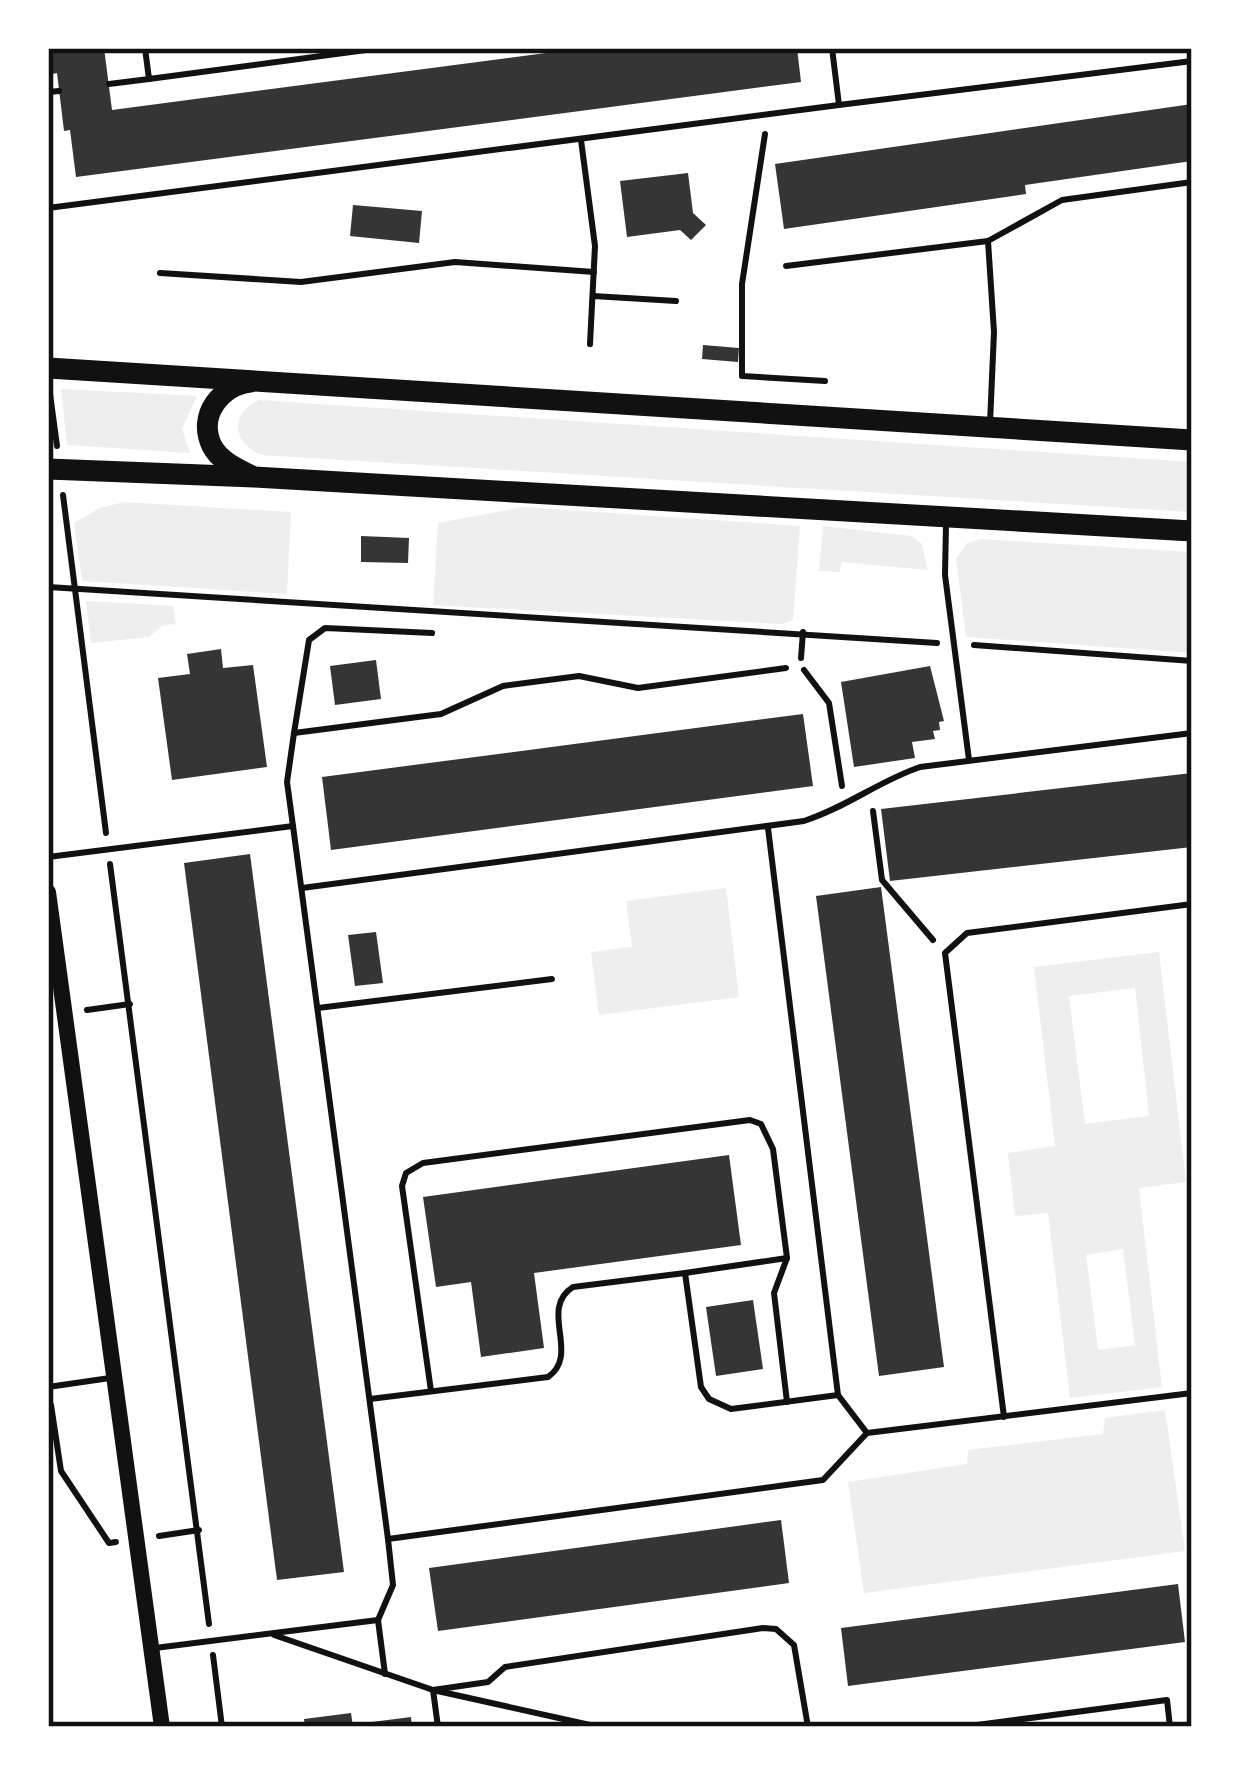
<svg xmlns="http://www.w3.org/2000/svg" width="1240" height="1775" font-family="Arial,sans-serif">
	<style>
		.green { fill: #eee; fill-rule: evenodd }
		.building { fill: #353535 }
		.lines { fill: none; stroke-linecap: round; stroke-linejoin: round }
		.path { stroke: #111; stroke-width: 6 }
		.service { stroke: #111; stroke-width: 6 }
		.tertiary { stroke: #111; stroke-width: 16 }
		.primary { stroke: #111; stroke-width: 21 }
		.neatline { fill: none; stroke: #111; stroke-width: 4.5 }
	</style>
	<rect width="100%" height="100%" fill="#fff"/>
	<g class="green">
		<path d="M61 389 197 396 182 429 190 453 67 445Z"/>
		<path d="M259 400 1192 462V512L262 455C233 444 228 414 259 400Z"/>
		<path d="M124 502 291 512 287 594 82 581 74 523 100 508Z"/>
		<path d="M523 507 800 526 793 620 783 624 433 605 438 523Z"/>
		<path d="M823 526 912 536 922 544 928 570 842 562 840 572 819 571Z"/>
		<path d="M981 539 1192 552V653L966 637 956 559 967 543Z"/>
		<path d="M86 601 173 606 176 624 163 625 149 637 91 643Z"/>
		<path d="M726 888 739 997 599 1015 591 952 632 947 626 901Z"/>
		<path d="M1159 952 1186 1182 1139 1188 1162 1387 1070 1398 1048 1213 1015 1216 1008 1153 1055 1146 1034 967ZM1135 988 1149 1116 1085 1124 1069 996ZM1123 1249 1135 1345 1098 1350 1086 1255Z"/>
		<path d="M1165 1410 1185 1551 864 1593 848 1482 967 1464 968 1450 1103 1434 1105 1418Z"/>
	</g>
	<g class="building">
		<path d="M48 48H104L112 110 584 48H797L801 82 76 177 70 130 64 131 57 73 48 75Z"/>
		<path d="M1192 104V161L1025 185 1026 194 784 229 775 164Z"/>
		<path d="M688 173 693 213 706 225 691 240 680 230 627 237 620 181Z"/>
		<path d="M353 205 422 211 419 243 350 236Z"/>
		<path d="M703 345 739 348 738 362 702 359Z"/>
		<path d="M361 536 409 538 408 563 361 562Z"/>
		<path d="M221 649 223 668 253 665 267 767 172 780 158 678 190 674 187 654Z"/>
		<path d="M376 660 381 699 335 705 330 666Z"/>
		<path d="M930 666 944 721 939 722 940 730 933 731 935 739 912 742 915 758 854 767 841 682Z"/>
		<path d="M803 714 813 786 331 850 322 777Z"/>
		<path d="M1192 773V847L890 881 881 809Z"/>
		<path d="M250 854 344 1572 277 1580 184 863Z"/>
		<path d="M881 887 944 1367 879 1376 816 896Z"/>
		<path d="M376 932 383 983 355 986 348 935Z"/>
		<path d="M729 1155 741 1245 534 1273 544 1348 481 1357 471 1282 436 1287 423 1197Z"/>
		<path d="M753 1300 763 1369 716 1376 706 1307Z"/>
		<path d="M781 1520 789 1583 438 1631 429 1568Z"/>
		<path d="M1178 1584 1185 1642 848 1686 841 1628Z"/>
		<path d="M351 1713 353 1727H305L304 1719Z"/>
		<path d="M411 1717 412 1727H357L356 1724Z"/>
	</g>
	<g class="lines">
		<g class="path">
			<path d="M765 134 742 284V376L825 381"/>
			<path d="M50 394 57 446"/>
			<path d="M63 495 106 833"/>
			<path d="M48 587 937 643"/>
			<path d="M974 645 1192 661"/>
			<path d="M801 658 803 632"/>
			<path d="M804 670 829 703 842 786"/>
			<path d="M873 811 882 880 933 940"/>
			<path d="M110 864 209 1624"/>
			<path d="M87 1010 130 1004"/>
			<path d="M51 1405 61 1471 109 1543 116 1542"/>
			<path d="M159 1536 199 1530"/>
			<path d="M213 1655 222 1727"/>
		</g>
		<g class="service">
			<path d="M145 48 149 79 381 48"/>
			<path d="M832 48 839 105 1192 61"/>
			<path d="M109 84 149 79"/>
			<path d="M48 92 59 91"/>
			<path d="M581 140 595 246 590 344"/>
			<path d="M48 208 839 105"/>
			<path d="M988 241 994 332 990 423"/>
			<path d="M786 266 988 241 1062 200 1192 182"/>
			<path d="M160 273 301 282 455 262 594 272"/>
			<path d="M593 296 676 301"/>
			<path d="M946 524 945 575 969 760"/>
			<path d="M294 733 309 640 325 628 432 633"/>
			<path d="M293 826 287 782 294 733 441 714 503 686 579 676 638 688 786 668"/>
			<path d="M768 828 838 1395 867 1433"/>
			<path d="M48 857 293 826 388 1539"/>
			<path d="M302 888 804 821C845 808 879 781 920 767L1192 733"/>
			<path d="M318 1008 552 979"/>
			<path d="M1191 1138H1192"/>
			<path d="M685 1273 787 1258"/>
			<path d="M48 1387 110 1378"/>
			<path d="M431 1391 402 1186 406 1173 423 1163 750 1120 761 1124 773 1149 787 1258 774 1293 787 1402"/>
			<path d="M370 1399 548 1377C581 1354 538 1309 573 1287L685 1273 701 1387 709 1399 731 1409 838 1395"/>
			<path d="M1004 1417 945 953 967 933 1192 904"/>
			<path d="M378 1620 385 1674"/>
			<path d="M274 1635 433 1690 599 1727"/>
			<path d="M155 1648 378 1620 393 1585 388 1539 823 1480 867 1433 1192 1393"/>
			<path d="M438 1727 433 1690 488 1682 505 1667 763 1628 776 1629 794 1645 808 1727"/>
			<path d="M962 1727 1167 1700 1170 1727"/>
		</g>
		<path class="tertiary" d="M48 892 162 1727"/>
		<g class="primary">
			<path d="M48 368 1192 440"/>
			<path d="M48 469 254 477 1192 531"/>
			<path d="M250 475C236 468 219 460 212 446 197 415 221 386 250 382"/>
		</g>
	</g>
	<rect width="1240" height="1775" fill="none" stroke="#ffffff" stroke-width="102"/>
	<rect x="51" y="51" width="1138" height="1673" class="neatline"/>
</svg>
